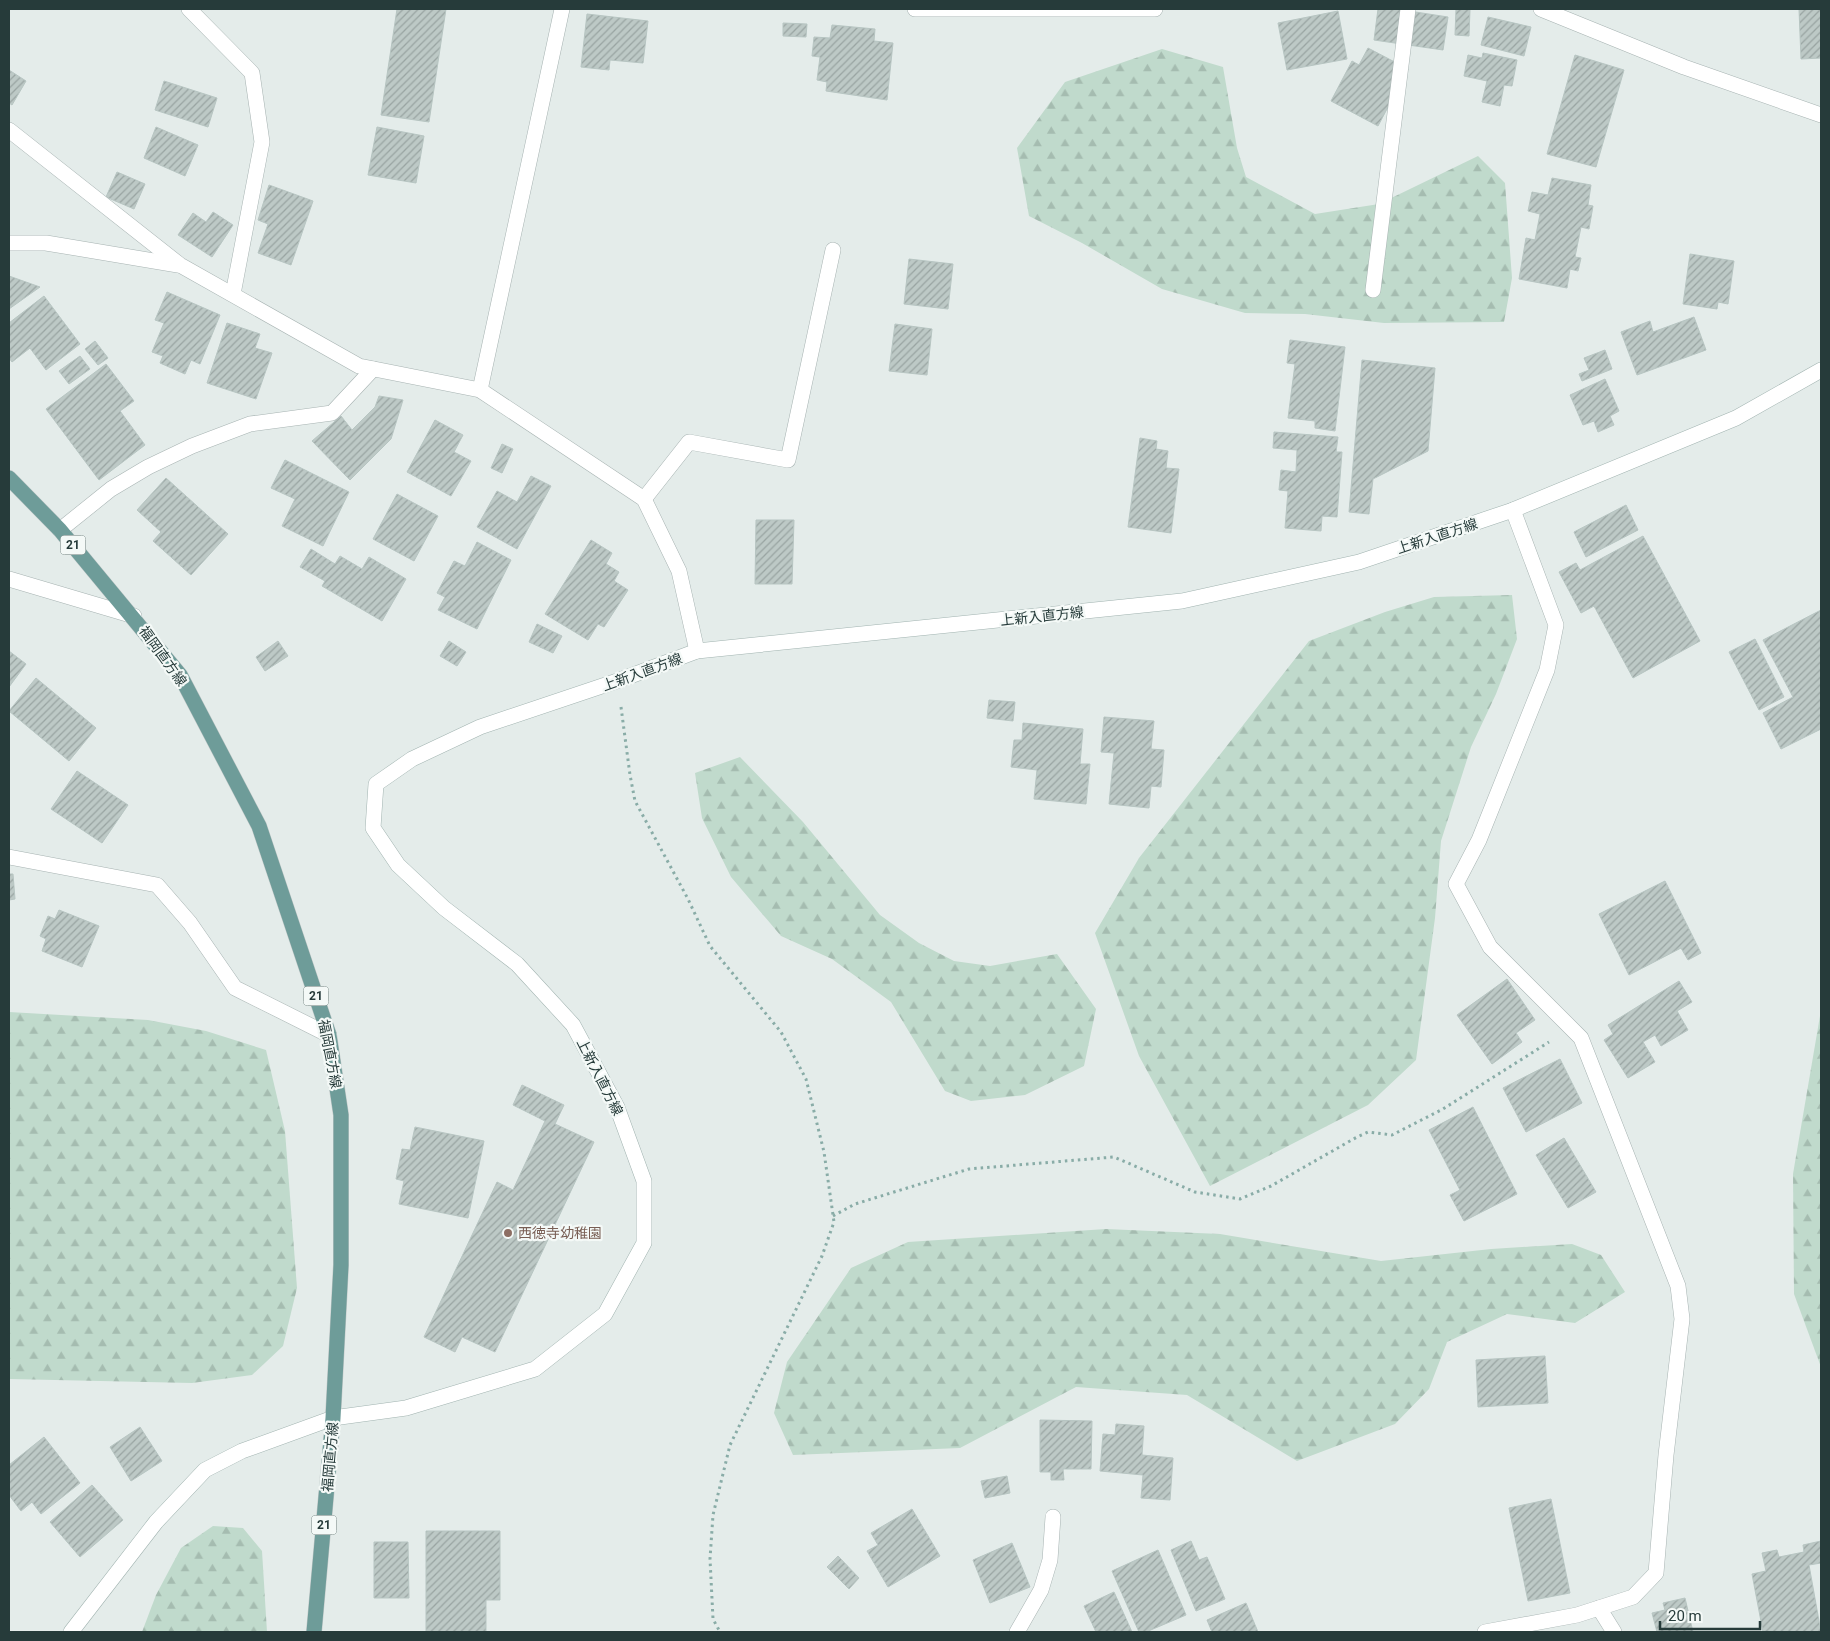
<svg xmlns="http://www.w3.org/2000/svg" width="1830" height="1641" font-family="Roboto,'Noto Sans JP',sans-serif">
	<style>
		.forest { fill: url(#forest-firs) }
		.building { fill: url(#building-hatch); stroke: #b7c5c2 }
		.lines { fill: none; stroke-linecap: round; stroke-linejoin: round }
		.street-casing { stroke: #a7b3b2; stroke-width: 16 }
		.secondary-casing { stroke: #a1b3b0; stroke-width: 16 }
		.primary-casing { stroke: #c2c8c8; stroke-width: 16 }
		.path { stroke: #89aca7; stroke-width: 3; stroke-dasharray: 2.5 4; stroke-linecap: butt }
		.street { stroke: #fff; stroke-width: 15 }
		.secondary { stroke: #fff; stroke-width: 15 }
		.primary { stroke: #6e9c99; stroke-width: 15 }
		.education-dot { fill: #8d6e63; stroke: #f4f9f7; stroke-width: 2 }
		.labels { text-anchor: middle; stroke-width: 4.5; stroke-linejoin: round; paint-order: stroke }
		.shield { fill: #f4f9f7; stroke: #647473; stroke-width: 1 }
		.shield-label { font-size: 12px; font-weight: bold; fill: #263b3a }
		.street-label { font-size: 14px; fill: #263b3a; stroke: #f4f9f7 }
		.education-label { font-size: 14px; fill: #785e54; stroke: #f4f9f7; text-anchor: start }
	</style>
	<defs>
		<pattern id="forest-firs" width="22" height="20" patternUnits="userSpaceOnUse" patternTransform="scale(1.25)"><rect width="22" height="20" fill="#c0dacc"/><path d="M5 1l3.5 6h-7zM16 11l3.5 6h-7z" fill="#a5bcb0"/></pattern>
		<pattern id="building-hatch" width="6" height="6" patternUnits="userSpaceOnUse" patternTransform="scale(1.25)"><rect width="6" height="6" fill="#bdc9c6"/><path d="M-1 1l2-2M0 6l6-6M5 7l2-2" fill="none" stroke="#99a4a2"/></pattern>
	</defs>
	<rect width="100%" height="100%" fill="#e4ecea"/>
	<g class="forest">
		<path d="M1162 49 1223 67 1237 148 1246 177 1315 214 1379 204 1478 156 1505 183 1512 278 1504 322 1384 323 1305 314 1245 313 1162 289 1082 243 1029 216 1017 148 1065 82Z"/>
		<path d="M1512 595 1517 639 1496 694 1471 747 1441 841 1435 918 1416 1060 1368 1105 1210 1186 1139 1056 1095 933 1139 858 1309 641 1385 612 1434 597Z"/>
		<path d="M740 757 803 822 880 915 919 943 954 961 990 966 1057 954 1096 1009 1084 1066 1025 1095 971 1101 945 1091 891 1002 832 959 781 936 731 877 702 818 695 773Z"/>
		<path d="M1821 1010V1367L1794 1294 1793 1174Z"/>
		<path d="M9 1012 148 1020 206 1031 266 1050 285 1131 297 1288 283 1346 252 1375 192 1383 9 1379Z"/>
		<path d="M1106 1229 1220 1234 1381 1261 1491 1249 1572 1244 1601 1255 1625 1292 1575 1323 1507 1314 1447 1342 1429 1389 1395 1424 1297 1461 1187 1395 1076 1387 960 1448 793 1455 774 1413 787 1362 851 1268 908 1242Z"/>
		<path d="M213 1526 243 1528 262 1551 267 1632H142L156 1595 181 1548Z"/>
	</g>
	<g class="building">
		<path d="M397 9H446L429 122 381 115Z"/>
		<path d="M1378 9H1396L1448 17 1443 50 1374 40Z"/>
		<path d="M1456 9H1470L1469 36 1455 35Z"/>
		<path d="M1799 9H1821V58L1801 59Z"/>
		<path d="M1338 11 1347 59 1287 70 1278 23Z"/>
		<path d="M587 14 648 21 643 63 610 60 609 70 581 67Z"/>
		<path d="M1488 17 1531 27 1524 56 1481 45Z"/>
		<path d="M783 23 807 24 806 37 783 36Z"/>
		<path d="M832 25 875 29 874 41 893 43 887 100 826 91 827 82 817 80 820 57 812 56 814 37 830 38Z"/>
		<path d="M1368 48 1408 69 1378 126 1331 101 1352 61 1359 65Z"/>
		<path d="M1483 53 1517 60 1512 86 1504 85 1500 106 1482 102 1487 81 1464 76 1468 55 1482 58Z"/>
		<path d="M1575 55 1624 70 1596 167 1547 154Z"/>
		<path d="M9 70 26 81 12 105 9 103Z"/>
		<path d="M164 81 217 98 208 127 155 110Z"/>
		<path d="M156 127 198 145 185 176 144 158Z"/>
		<path d="M377 127 424 136 416 183 368 175Z"/>
		<path d="M117 172 145 184 134 209 106 197Z"/>
		<path d="M1552 178 1591 185 1588 205 1593 206 1589 229 1581 227 1575 257 1581 258 1578 271 1570 269 1567 288 1519 279 1526 238 1535 240 1540 214 1528 211 1532 192 1548 195Z"/>
		<path d="M269 185 313 201 291 265 258 253 268 224 258 220Z"/>
		<path d="M213 212 233 225 212 257 178 235 193 213 206 222Z"/>
		<path d="M1690 254 1734 261 1728 304 1718 302 1717 309 1683 304Z"/>
		<path d="M909 259 953 264 948 309 904 304Z"/>
		<path d="M9 276 40 287 9 309Z"/>
		<path d="M167 292 220 315 200 364 191 360 185 374 160 363 163 356 152 352 164 323 155 320Z"/>
		<path d="M44 296 80 344 46 370 30 348 12 362 9 358V323Z"/>
		<path d="M1694 317 1706 350 1637 375 1621 332 1650 321 1653 332Z"/>
		<path d="M227 323 260 334 255 348 272 353 256 399 207 383Z"/>
		<path d="M895 324 932 329 927 375 889 371Z"/>
		<path d="M1290 340 1345 347 1335 431 1315 428V421L1288 418 1295 364 1287 363Z"/>
		<path d="M95 341 108 358 98 365 85 349Z"/>
		<path d="M1605 350 1612 369 1582 381 1579 374 1589 370 1584 358Z"/>
		<path d="M80 356 90 369 69 384 59 371Z"/>
		<path d="M1362 360 1435 368 1428 451 1373 479 1369 514 1349 512Z"/>
		<path d="M106 364 134 401 120 411 145 445 99 480 46 409Z"/>
		<path d="M1605 379 1619 411 1610 416 1614 425 1598 432 1594 421 1583 425 1570 395Z"/>
		<path d="M379 396 403 400 391 439 350 480 312 441 341 416 352 430 375 407Z"/>
		<path d="M435 420 463 435 454 452 471 461 451 496 407 472Z"/>
		<path d="M1274 432 1338 437 1336 452H1342L1337 517 1322 516 1321 531 1285 528 1288 491 1279 490 1281 470 1296 472 1297 450 1273 448Z"/>
		<path d="M1140 438 1157 441 1156 449 1168 451 1166 468 1179 469 1171 533 1128 527Z"/>
		<path d="M502 444 513 449 502 473 491 468Z"/>
		<path d="M285 460 349 492 323 546 282 526 295 499 271 488Z"/>
		<path d="M531 476 551 486 517 549 477 527 497 491 517 502Z"/>
		<path d="M166 478 228 534 191 575 153 541 161 532 137 510Z"/>
		<path d="M397 494 438 516 414 561 373 539Z"/>
		<path d="M1626 505 1638 530 1586 557 1574 532Z"/>
		<path d="M756 520H794L792 584H755Z"/>
		<path d="M1643 536 1700 641 1633 678 1594 606 1581 613 1559 572 1576 563 1580 570Z"/>
		<path d="M591 540 612 553 606 564 619 572 614 581 628 590 604 627 598 624 588 640 545 614Z"/>
		<path d="M477 542 511 560 477 629 438 610 445 597 437 593 454 561 465 566Z"/>
		<path d="M311 549 335 564 340 556 362 569 369 557 406 579 382 621 322 586 325 581 300 567Z"/>
		<path d="M1821 610V729L1781 749 1763 713 1793 697 1763 640Z"/>
		<path d="M537 624 562 636 553 653 529 642Z"/>
		<path d="M1755 639 1784 697 1759 710 1729 652Z"/>
		<path d="M278 641 288 656 265 671 256 657Z"/>
		<path d="M449 641 466 652 457 666 440 656Z"/>
		<path d="M9 651 26 664 9 687Z"/>
		<path d="M36 678 96 728 69 761 9 711Z"/>
		<path d="M989 700 1015 702 1013 721 987 718Z"/>
		<path d="M1104 717 1154 721 1151 749 1164 750 1161 787 1151 786 1149 808 1109 804 1114 753 1101 752Z"/>
		<path d="M1023 723 1083 729 1080 764H1090L1086 804 1034 799 1037 770 1011 767 1014 740H1022Z"/>
		<path d="M77 771 128 805 102 843 51 809Z"/>
		<path d="M9 874H13L15 899 9 900Z"/>
		<path d="M1665 881 1701 953 1688 960 1681 948 1629 975 1599 914Z"/>
		<path d="M59 910 99 926 82 967 42 951 46 939 40 936 48 916 55 919Z"/>
		<path d="M1507 979 1535 1020 1516 1033 1522 1042 1492 1064 1457 1015Z"/>
		<path d="M1679 981 1692 1002 1677 1011 1688 1030 1661 1046 1655 1035 1643 1042 1655 1062 1628 1078 1604 1040 1613 1034 1608 1025Z"/>
		<path d="M1560 1059 1582 1103 1526 1132 1503 1088Z"/>
		<path d="M522 1085 564 1105 555 1124 594 1142 495 1352 462 1337 455 1352 424 1337 497 1182 513 1190 545 1121 513 1105Z"/>
		<path d="M1473 1107 1517 1194 1464 1221 1450 1195 1460 1190 1429 1130Z"/>
		<path d="M415 1127 484 1141 468 1218 399 1204 404 1181 396 1179 402 1149 410 1150Z"/>
		<path d="M1564 1138 1596 1192 1568 1208 1536 1155Z"/>
		<path d="M1545 1356 1548 1403 1478 1407 1476 1360Z"/>
		<path d="M1040 1420 1092 1421 1091 1469H1063L1064 1480H1051V1472H1040Z"/>
		<path d="M1116 1424 1144 1426 1142 1455 1173 1458 1170 1500 1141 1498 1143 1475 1100 1471 1103 1434 1115 1435Z"/>
		<path d="M140 1427 162 1461 131 1481 110 1447Z"/>
		<path d="M44 1437 80 1483 41 1514 32 1502 21 1511 9 1495V1465Z"/>
		<path d="M1007 1476 1010 1493 985 1498 981 1481Z"/>
		<path d="M92 1485 123 1520 80 1557 50 1522Z"/>
		<path d="M1551 1499 1570 1593 1528 1601 1509 1508Z"/>
		<path d="M912 1509 940 1556 888 1587 867 1551 878 1545 871 1533Z"/>
		<path d="M426 1531H500V1600H486V1632H426Z"/>
		<path d="M1191 1541 1199 1560 1207 1557 1225 1599 1196 1611 1171 1550Z"/>
		<path d="M1821 1541V1563L1809 1565 1821 1632H1763L1752 1574 1766 1571 1762 1553 1777 1550 1779 1557 1804 1552 1803 1545Z"/>
		<path d="M374 1542H408L409 1598H374Z"/>
		<path d="M1012 1543 1030 1587 990 1603 973 1560Z"/>
		<path d="M1158 1550 1186 1615 1146 1632H1139L1112 1571Z"/>
		<path d="M838 1556 859 1578 849 1589 827 1567Z"/>
		<path d="M1114 1592 1132 1632H1096L1084 1606Z"/>
		<path d="M1685 1598 1693 1632H1657L1652 1613 1665 1610 1663 1603Z"/>
		<path d="M1246 1603 1258 1632H1212L1207 1620Z"/>
	</g>
	<g class="lines">
		<defs>
			<g id="street">
				<path d="M189 9 252 73 262 142 233 294"/>
				<path d="M915 9H1155"/>
				<path d="M1541 9 1684 67 1821 115"/>
				<path d="M9 130 180 265 359 366 480 390 644 499 679 571 697 651"/>
				<path d="M9 243H46L178 265"/>
				<path d="M1373 290 1408 9"/>
				<path d="M480 390 562 9"/>
				<path d="M644 499 689 442 788 460 833 250"/>
				<path d="M60 530 111 489 148 467 192 446 250 424 332 413 373 369"/>
				<path d="M9 579 134 616"/>
				<path d="M9 857 157 885 190 923 235 988 329 1035"/>
				<path d="M1599 1608 1614 1632"/>
				<path d="M1017 1632 1041 1590 1050 1560 1053 1517"/>
				<path d="M1485 1632 1577 1615 1633 1597 1656 1573 1666 1455 1682 1319 1678 1286 1581 1038 1490 947 1456 884 1479 840 1547 670 1556 625 1513 510"/>
			</g>
			<path id="secondary" d="M71 1632 156 1522 205 1470 242 1451 333 1418 406 1408 535 1369 605 1314 644 1243V1181L617 1107 573 1025 517 964 444 908 398 865 373 828 376 784 412 759 480 727 617 681 697 651 1182 601 1359 562 1513 510 1736 418 1821 370"/>
			<path id="primary" d="M9 478 60 530 180 675 259 826 329 1035 341 1115V1265L333 1418 314 1632"/>
		</defs>
		<use href="#street" class="street-casing"/>
		<use href="#secondary" class="secondary-casing"/>
		<use href="#primary" class="primary-casing"/>
		<g class="path">
			<path d="M621 707 630 775 635 801 688 899 710 946 781 1032 806 1079 824 1152 834 1222 822 1256 730 1445 713 1515 710 1559 713 1619 720 1632"/>
			<path d="M833 1216 855 1204 969 1169 1114 1157 1195 1192 1240 1199 1271 1186 1357 1137 1368 1132 1392 1135 1443 1109 1549 1042"/>
		</g>
		<use href="#street" class="street"/>
		<use href="#secondary" class="secondary"/>
		<use href="#primary" class="primary"/>
	</g>
	<circle class="education-dot" cx="508" cy="1233" r="5"/>
	<g class="labels">
		<g class="shield">
			<rect x="60.5" y="535.5" width="25" height="19" rx="4"/>
			<rect x="303.5" y="986.5" width="25" height="19" rx="4"/>
			<rect x="311.5" y="1515.5" width="25" height="19" rx="4"/>
		</g>
		<g class="shield-label">
			<text x="73" y="549">21</text>
			<text x="316" y="1000">21</text>
			<text x="324" y="1529">21</text>
		</g>
		<g class="street-label">
			<text transform="translate(1437 536) rotate(-18)" y="5">上新入直方線</text>
			<text transform="translate(1042 616) rotate(-6)" y="5">上新入直方線</text>
			<text transform="translate(163 656) rotate(54)" y="5">福岡直方線</text>
			<text transform="translate(642 672) rotate(-20)" y="5">上新入直方線</text>
			<text transform="translate(330 1054) rotate(79)" y="5">福岡直方線</text>
			<text transform="translate(600 1077) rotate(63)" y="5">上新入直方線</text>
			<text transform="translate(330 1457) rotate(-85)" y="5">福岡直方線</text>
		</g>
		<g class="education-label">
			<text x="518" y="1238">西徳寺幼稚園</text>
		</g>
	</g>
	<rect width="1830" height="1641" fill="none" stroke="#263b3a" stroke-width="20"/>
	<path d="M1660 1621v8h100v-8" fill="none" stroke="#263b3a" stroke-width="2.5"/>
	<text x="1668" y="1621" font-size="15" fill="#263b3a" stroke="#f4f9f7" stroke-width="4" paint-order="stroke">20 m</text>
</svg>
